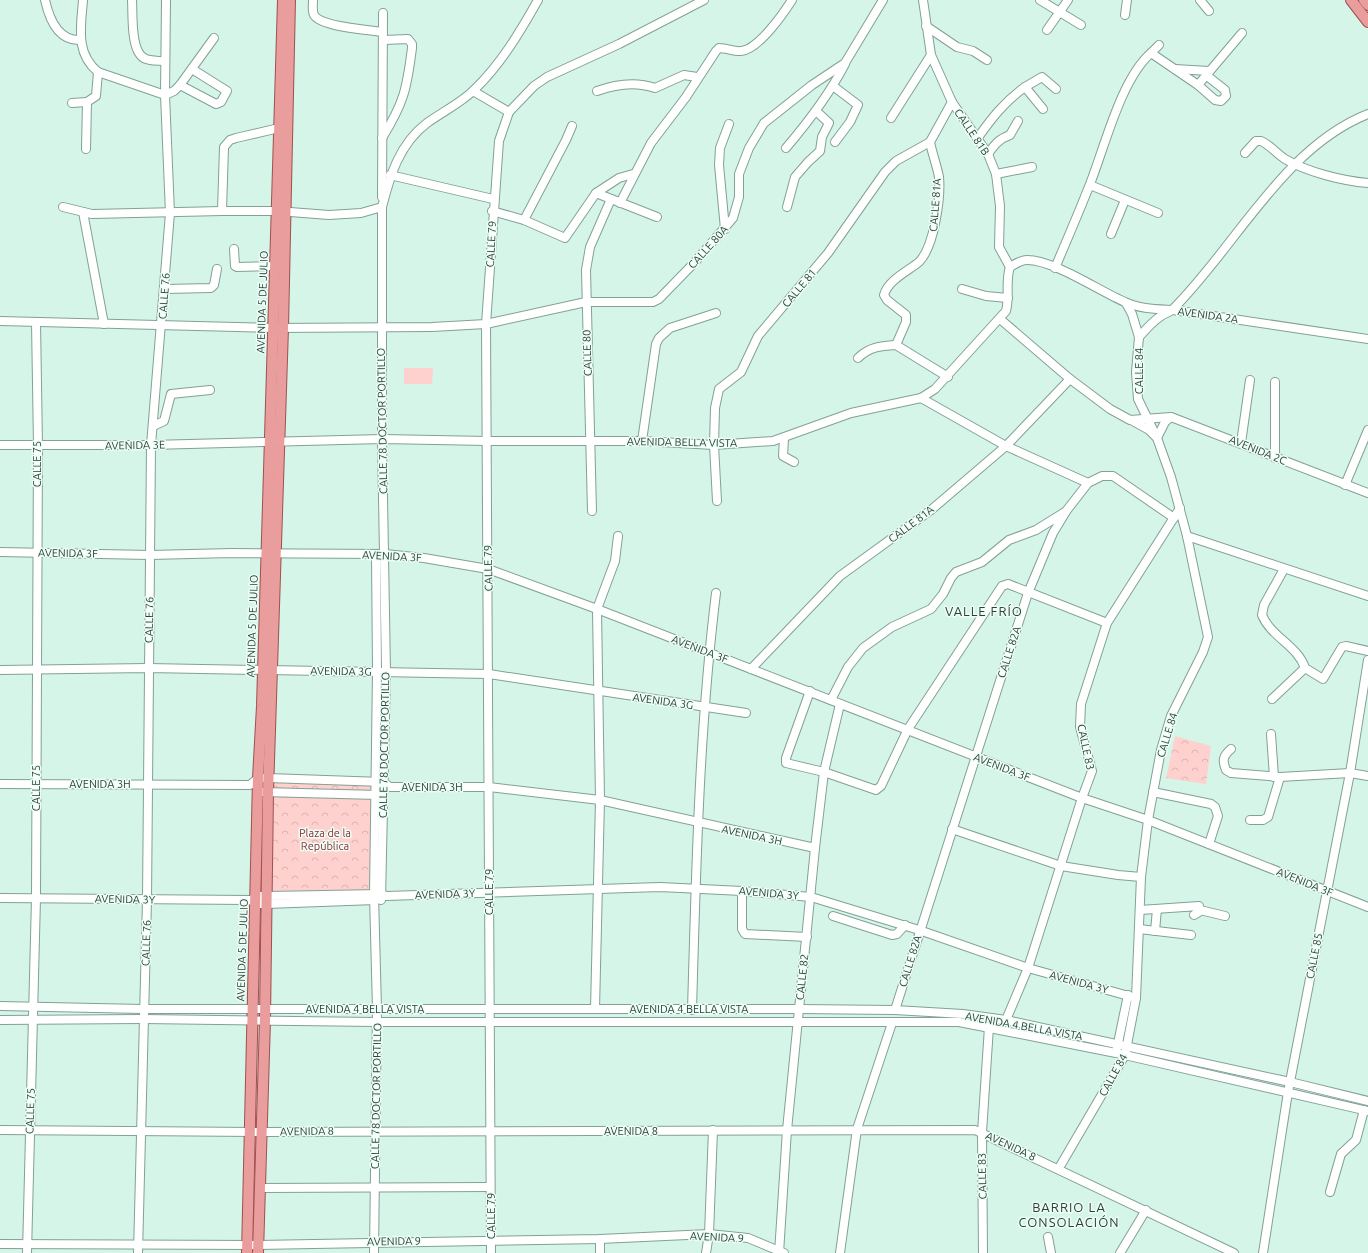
<svg xmlns="http://www.w3.org/2000/svg" width="1368" height="1253" font-family="Ubuntu,sans-serif">
	<style>
		.green { fill: #fed1ce }
		.forest { fill: url(#forest-crowns) }
		.lines { fill: none; stroke-linecap: round; stroke-linejoin: round }
		.minor-casing { stroke: #83a195; stroke-width: 10 }
		.major-casing { stroke: #9f5150; stroke-width: 12 }
		.minor { stroke: #fff; stroke-width: 8 }
		.major { stroke: #e99d9d; stroke-width: 10 }
		.labels { text-anchor: middle; stroke-width: 3; stroke-linejoin: round; paint-order: stroke }
		.street-label { font-size: 11px; fill: #313e39; stroke: #ebfff7 }
		.park-label { font-size: 11px; fill: #8f2d31; stroke: #ebfff7 }
		.quarter-label { font-size: 13px; letter-spacing: 1px; fill: #313e39; stroke: #ebfff7 }
	</style>
	<defs>
		<pattern id="forest-crowns" width="20" height="18" patternUnits="userSpaceOnUse"><rect width="20" height="18" fill="#fed1ce"/><path d="M2 6a3 3 0 1 1 6 0M12 15a3 3 0 1 1 6 0" fill="none" stroke="#dab4b2"/></pattern>
	</defs>
	<rect width="100%" height="100%" fill="#d4f5e8"/>
	<path class="green" d="M404 368H433L432 384H404Z"/>
	<g class="forest">
		<path d="M1175 736 1211 746 1206 784 1166 778Z"/>
		<path d="M273 777 378 781 377 897 270 902Z"/>
	</g>
	<g class="lines">
		<defs>
			<g id="minor">
				<path d="M45 0C49 18 58 41 80 40"/>
				<path d="M83 0C81 27 75 53 98 72L165 95 170 213 151 445 147 900 138 1253"/>
				<path d="M132 0C133 14 130 54 146 59 152 61 159 61 165 61"/>
				<path d="M166 0 165 95 174 91 180 85 214 38"/>
				<path d="M313 0C313 5 312 11 314 15 321 27 370 30 383 32"/>
				<path d="M923 0 931 55 952 102 988 154 996 174 1000 206 999 247 1010 267"/>
				<path d="M1040 0 1081 25"/>
				<path d="M1200 0 1209 11"/>
				<path d="M1125 15 1127 0"/>
				<path d="M926 26 957 47 973 51 987 60"/>
				<path d="M1047 30 1068 0"/>
				<path d="M1151 53 1159 45"/>
				<path d="M1175 69 1209 71"/>
				<path d="M180 85 216 104 221 102 227 91 192 69"/>
				<path d="M1198 85 1242 33"/>
				<path d="M833 86 858 105 850 122 835 142"/>
				<path d="M1025 87 1042 77 1056 89"/>
				<path d="M473 91 509 112"/>
				<path d="M597 91C616 84 635 81 655 88L684 75 697 77"/>
				<path d="M72 103 87 102 96 96 98 72"/>
				<path d="M891 118 931 55"/>
				<path d="M382 138C404 103 407 88 412 48V44L408 39 384 40"/>
				<path d="M977 139C991 119 1004 102 1025 87L1043 109"/>
				<path d="M930 142C932 153 937 166 939 177 941 198 934 247 919 262 908 271 888 280 884 295L887 300 906 315V322L896 345 948 377"/>
				<path d="M786 148C809 121 829 95 845 64"/>
				<path d="M86 149 87 102"/>
				<path d="M1245 153 1256 141H1261C1270 145 1277 154 1285 159 1307 172 1343 181 1368 183"/>
				<path d="M988 154C995 144 999 139 1010 135L1018 121"/>
				<path d="M996 174 1032 167"/>
				<path d="M390 175 493 199"/>
				<path d="M1090 185 1158 213"/>
				<path d="M596 193 619 178 633 174"/>
				<path d="M382 197 383 13"/>
				<path d="M620 203 651 143 686 97 716 51 719 48C727 48 734 52 741 51 758 50 783 14 792 0"/>
				<path d="M63 207 92 214 222 211H277L329 215 361 213 382 207"/>
				<path d="M787 207 795 177 808 162 820 151 822 137 829 123 816 111"/>
				<path d="M222 211 224 147 230 140 236 138 279 128"/>
				<path d="M492 211 524 220 565 238 596 193 657 217"/>
				<path d="M83 212 104 324"/>
				<path d="M524 220 566 140 572 126"/>
				<path d="M725 229 719 165 720 148 729 124"/>
				<path d="M1111 234 1125 200"/>
				<path d="M234 249 235 266 237 267 275 266"/>
				<path d="M1010 267C1015 264 1021 260 1027 260 1054 260 1099 291 1125 302 1140 309 1156 309 1173 310L1368 339"/>
				<path d="M1055 268C1067 240 1079 212 1090 184 1105 146 1121 79 1151 53L1198 85 1215 100 1221 101 1226 96 1225 90 1206 75"/>
				<path d="M165 289 211 288 214 285 217 269"/>
				<path d="M962 289 986 296 1008 298"/>
				<path d="M1000 319 1070 379 1110 409 1130 420 1171 417 1368 493"/>
				<path d="M0 321 274 328 432 327 486 324 586 302H653L659 299 695 262 733 218 739 197V174L749 148 764 123 812 85 845 63 883 0"/>
				<path d="M1139 337C1146 329 1153 321 1161 316 1165 313 1171 312 1174 308 1236 246 1284 147 1368 114"/>
				<path d="M858 358C869 347 880 346 896 345"/>
				<path d="M1275 382V458"/>
				<path d="M1131 420 1149 430 1157 438 1165 422 1171 417"/>
				<path d="M153 426 164 421 171 394 210 390"/>
				<path d="M784 438 783 456 794 462"/>
				<path d="M642 441 656 344 659 338 670 328 716 313"/>
				<path d="M1241 443 1250 380"/>
				<path d="M0 445H151L382 439 487 441H642L714 445 773 441 851 413 921 398 935 389 1006 311C1010 296 1005 282 1010 267"/>
				<path d="M1088 483 1102 476H1113L1174 518"/>
				<path d="M1345 485 1368 430"/>
				<path d="M717 501 714 445 715 408 719 389 741 372 758 336 828 253 885 172 896 161 930 142 952 102"/>
				<path d="M592 511 586 270 590 247 611 199"/>
				<path d="M1187 536 1368 596"/>
				<path d="M0 552 150 555 232 553 385 554 424 558 488 569 597 609 1082 798 1148 820 1368 907"/>
				<path d="M1284 569 1264 605 1262 615C1271 637 1298 646 1305 668L1323 679 1342 647 1346 646 1368 651"/>
				<path d="M751 669 840 576 931 510 1006 446 1070 379"/>
				<path d="M0 670 148 668 489 674 746 713"/>
				<path d="M810 691 786 758V763L824 772 876 790 881 786 908 729 1002 586 1008 584 1107 623"/>
				<path d="M1272 699 1305 668"/>
				<path d="M831 700 848 667 863 648 892 627 931 609 943 594 951 578 956 572 982 562 1009 540 1036 530 1065 512"/>
				<path d="M1271 734 1274 777"/>
				<path d="M1231 749C1223 756 1222 760 1226 770L1231 773 1280 777 1350 773 1368 776"/>
				<path d="M0 784 250 785 258 778H268L383 782 390 787H489L600 800 815 848"/>
				<path d="M262 792 379 795"/>
				<path d="M1153 792 1211 804 1215 807 1218 816 1209 844"/>
				<path d="M1250 820H1263L1268 817 1280 777"/>
				<path d="M952 829 1061 866 1118 875 1141 877"/>
				<path d="M742 891V929L745 934 807 937"/>
				<path d="M0 898 250 900 256 904H266L376 900"/>
				<path d="M251 900 256 896H266L381 894 386 896 660 887 742 891 811 897 919 930 1028 968 1136 998"/>
				<path d="M381 900 386 671 382 439V207C390 176 399 144 427 123 442 112 461 103 474 90 501 64 520 32 538 0"/>
				<path d="M1140 910 1199 906V912L1194 915"/>
				<path d="M1200 910 1225 916"/>
				<path d="M833 916 892 935 897 934 905 925"/>
				<path d="M1139 929 1191 935"/>
				<path d="M1155 931 1157 909"/>
				<path d="M0 1006 143 1009H799L895 1010 963 1014 1006 1020 1290 1082 1368 1101"/>
				<path d="M595 1009 600 800 597 609 615 561 618 536"/>
				<path d="M692 1010C696 871 699 731 716 593"/>
				<path d="M895 1010 1028 593 1053 533 1067 510 1088 483 1006 446 921 398"/>
				<path d="M0 1020 143 1019 376 1022H959L1116 1053 1368 1111"/>
				<path d="M1006 1020 1028 968 1082 798 1092 771 1080 727 1081 704 1107 623 1180 508"/>
				<path d="M1117 1048 1128 995"/>
				<path d="M0 1130 261 1132 975 1130 1234 1253"/>
				<path d="M1059 1168 1125 1055 1136 998 1141 877 1148 820 1161 750 1171 716 1203 652 1208 637 1187 536 1171 477 1157 438 1138 399 1136 372 1139 337 1132 314 1126 303"/>
				<path d="M260 1188 490 1187"/>
				<path d="M1330 1192 1341 1154 1356 1140 1364 1110"/>
				<path d="M1048 1237 1051 1253"/>
				<path d="M0 1244 258 1245 600 1239 709 1234 748 1238 784 1253"/>
				<path d="M27 1253 36 898 38 446 36 322"/>
				<path d="M374 1253 377 1009 374 895 377 671 376 554"/>
				<path d="M491 1253 486 324 499 141 509 112 534 86 547 77 619 44 704 0"/>
				<path d="M600 1253V1239"/>
				<path d="M706 1253 709 1234 713 1130"/>
				<path d="M779 1253 787 1130 815 848 824 772 840 704"/>
				<path d="M840 1253 857 1129 892 1023"/>
				<path d="M983 1253 982 1132 989 1027"/>
				<path d="M1120 1253 1146 1210"/>
				<path d="M1263 1253 1288 1092 1350 773 1368 660"/>
			</g>
			<g id="major">
				<path d="M1351 0 1368 22"/>
				<path d="M1364 0 1368 5"/>
				<path d="M247 1253 258 778 262 706 283 0"/>
				<path d="M258 1253 265 1020 268 792 283 328 290 0"/>
			</g>
		</defs>
		<use href="#minor" class="minor-casing"/>
		<use href="#major" class="major-casing"/>
		<use href="#minor" class="minor"/>
		<use href="#major" class="major"/>
	</g>
	<g class="labels">
		<g class="street-label">
			<text transform="translate(972 132) rotate(56)" y="4">CALLE 81B</text>
			<text transform="translate(935 205) rotate(-86)" y="4">CALLE 81A</text>
			<text transform="translate(491 244) rotate(-87)" y="4">CALLE 79</text>
			<text transform="translate(708 247) rotate(-48)" y="4">CALLE 80A</text>
			<text transform="translate(799 288) rotate(-50)" y="4">CALLE 81</text>
			<text transform="translate(164 296) rotate(-86)" y="4">CALLE 76</text>
			<text transform="translate(262 302) rotate(-88)" y="4">AVENIDA 5 DE JULIO</text>
			<text transform="translate(1208 315) rotate(8)" y="4">AVENIDA 2A</text>
			<text transform="translate(587 353) rotate(-92)" y="4">CALLE 80</text>
			<text transform="translate(1139 371) rotate(-90)" y="4">CALLE 84</text>
			<text transform="translate(382 421) rotate(-91)" y="4">CALLE 78 DOCTOR PORTILLO</text>
			<text transform="translate(682 442) rotate(1)" y="4">AVENIDA BELLA VISTA</text>
			<text transform="translate(135 445) rotate(-1)" y="4">AVENIDA 3E</text>
			<text transform="translate(1258 450) rotate(22)" y="4">AVENIDA 2C</text>
			<text transform="translate(37 464) rotate(-90)" y="4">CALLE 75</text>
			<text transform="translate(911 524) rotate(-37)" y="4">CALLE 81A</text>
			<text transform="translate(68 553) rotate(1)" y="4">AVENIDA 3F</text>
			<text transform="translate(392 556) rotate(3)" y="4">AVENIDA 3F</text>
			<text transform="translate(488 568) rotate(-91)" y="4">CALLE 79</text>
			<text transform="translate(149 620) rotate(-89)" y="4">CALLE 76</text>
			<text transform="translate(252 626) rotate(-88)" y="4">AVENIDA 5 DE JULIO</text>
			<text transform="translate(700 649) rotate(21)" y="4">AVENIDA 3F</text>
			<text transform="translate(1009 652) rotate(-72)" y="4">CALLE 82A</text>
			<text transform="translate(341 671) rotate(1)" y="4">AVENIDA 3G</text>
			<text transform="translate(663 701) rotate(8)" y="4">AVENIDA 3G</text>
			<text transform="translate(1167 735) rotate(-73)" y="4">CALLE 84</text>
			<text transform="translate(384 745) rotate(-89)" y="4">CALLE 78 DOCTOR PORTILLO</text>
			<text transform="translate(1086 747) rotate(78)" y="4">CALLE 83</text>
			<text transform="translate(1002 767) rotate(21)" y="4">AVENIDA 3F</text>
			<text x="100" y="788">AVENIDA 3H</text>
			<text x="432" y="791">AVENIDA 3H</text>
			<text transform="translate(36 788) rotate(-90)" y="4">CALLE 75</text>
			<text transform="translate(752 835) rotate(12)" y="4">AVENIDA 3H</text>
			<text transform="translate(1305 882) rotate(22)" y="4">AVENIDA 3F</text>
			<text transform="translate(489 892) rotate(-90)" y="4">CALLE 79</text>
			<text transform="translate(769 893) rotate(5)" y="4">AVENIDA 3Y</text>
			<text transform="translate(445 894) rotate(-2)" y="4">AVENIDA 3Y</text>
			<text transform="translate(125 899) rotate(1)" y="4">AVENIDA 3Y</text>
			<text transform="translate(146 943) rotate(-88)" y="4">CALLE 76</text>
			<text transform="translate(242 950) rotate(-88)" y="4">AVENIDA 5 DE JULIO</text>
			<text transform="translate(1314 956) rotate(-79)" y="4">CALLE 85</text>
			<text transform="translate(910 961) rotate(-73)" y="4">CALLE 82A</text>
			<text transform="translate(802 977) rotate(-84)" y="4">CALLE 82</text>
			<text transform="translate(1079 982) rotate(15)" y="4">AVENIDA 3Y</text>
			<text x="365" y="1013">AVENIDA 4 BELLA VISTA</text>
			<text x="689" y="1013">AVENIDA 4 BELLA VISTA</text>
			<text transform="translate(1024 1026) rotate(10)" y="4">AVENIDA 4 BELLA VISTA</text>
			<text transform="translate(1113 1075) rotate(-61)" y="4">CALLE 84</text>
			<text transform="translate(376 1096) rotate(-89)" y="4">CALLE 78 DOCTOR PORTILLO</text>
			<text transform="translate(30 1111) rotate(-88)" y="4">CALLE 75</text>
			<text transform="translate(307 1131) rotate(-1)" y="4">AVENIDA 8</text>
			<text x="631" y="1135">AVENIDA 8</text>
			<text transform="translate(1011 1146) rotate(25)" y="4">AVENIDA 8</text>
			<text transform="translate(982 1176) rotate(-91)" y="4">CALLE 83</text>
			<text transform="translate(491 1216) rotate(-90)" y="4">CALLE 79</text>
			<text transform="translate(717 1237) rotate(3)" y="4">AVENIDA 9</text>
			<text transform="translate(394 1241) rotate(-1)" y="4">AVENIDA 9</text>
		</g>
		<g class="park-label">
			<text x="325" y="837">Plaza de la<tspan x="325" dy="13">República</tspan></text>
		</g>
		<g class="quarter-label">
			<text x="984" y="616">VALLE FRÍO</text>
			<text x="1069" y="1212">BARRIO LA<tspan x="1069" dy="15">CONSOLACIÓN</tspan></text>
		</g>
	</g>
</svg>
